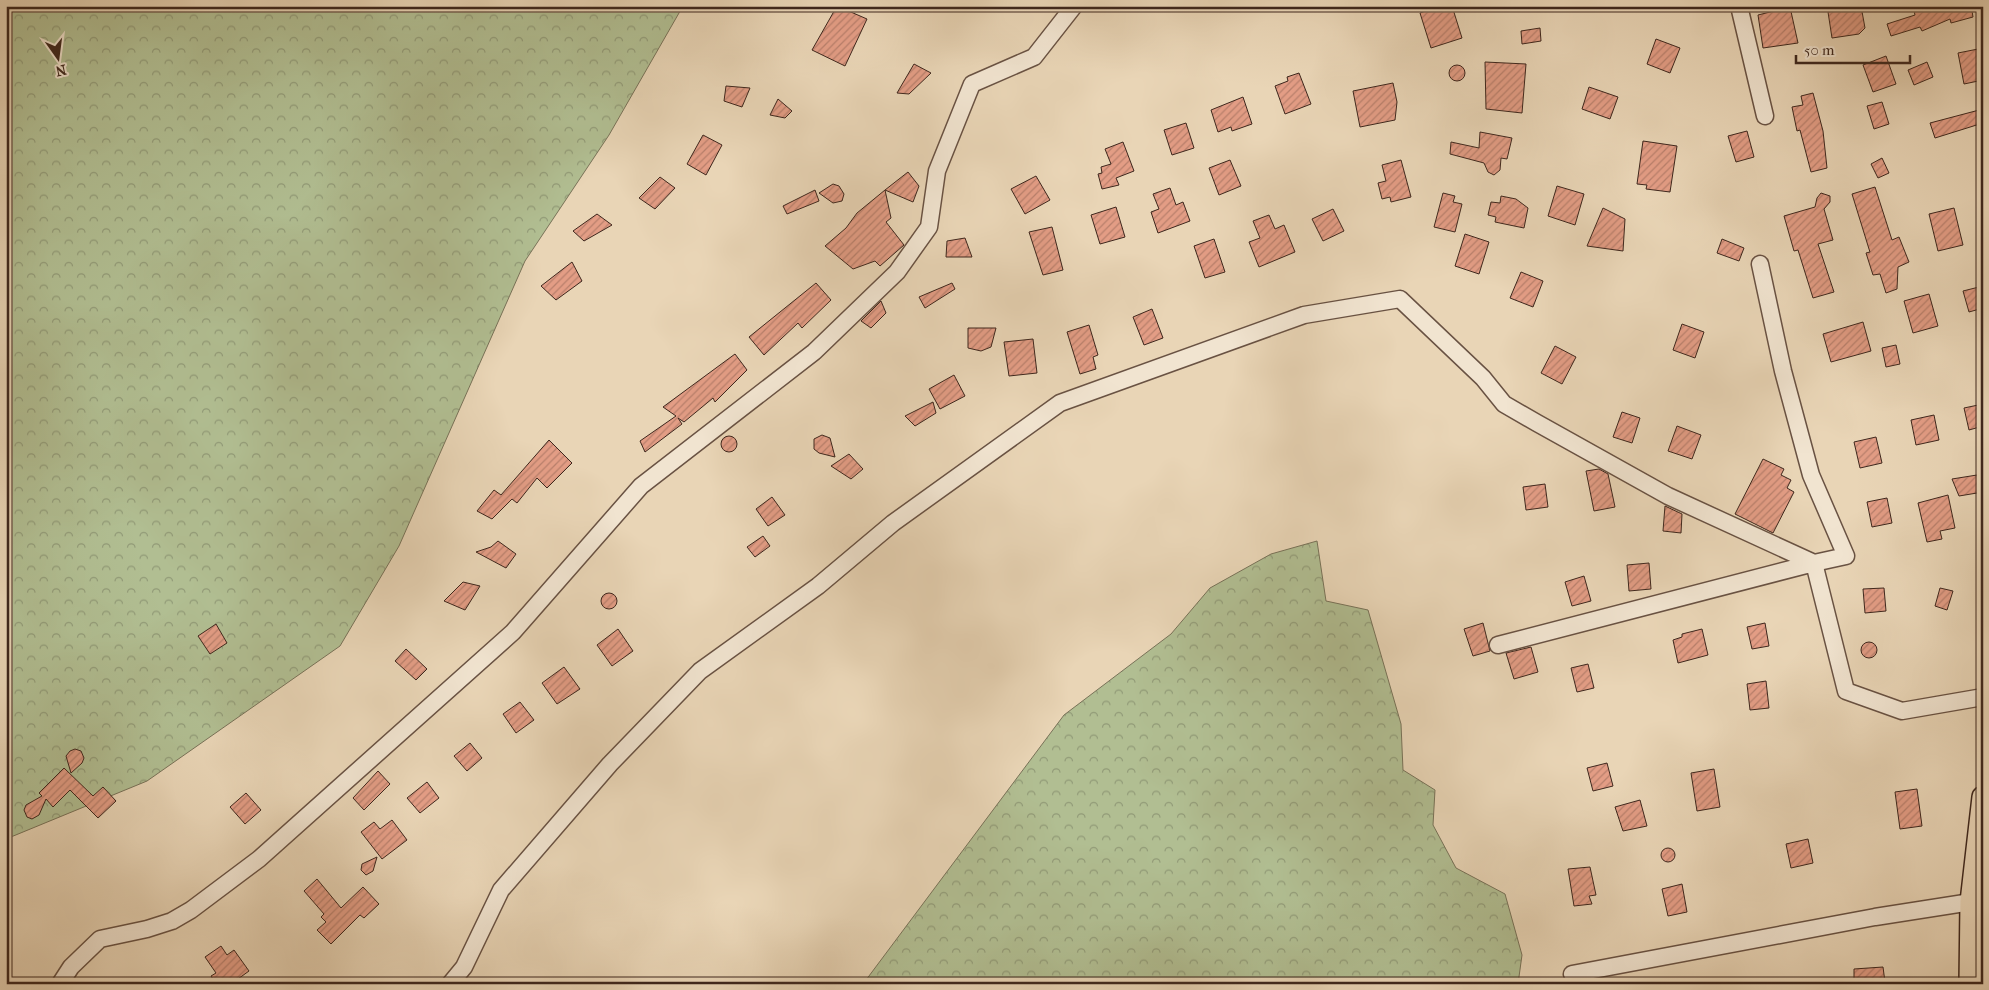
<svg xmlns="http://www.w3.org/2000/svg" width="1989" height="990" font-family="'IM FELL French Canon',serif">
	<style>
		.forest { fill: url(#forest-crowns); stroke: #787258 }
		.building { fill: url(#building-hatch); stroke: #3e271d }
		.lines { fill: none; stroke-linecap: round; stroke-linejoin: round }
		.minor-casing { stroke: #695243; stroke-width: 19 }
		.major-casing { stroke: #3e271d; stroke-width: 24 }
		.minor { stroke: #f1e4d0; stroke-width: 16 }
		.major { stroke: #e9d5b6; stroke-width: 21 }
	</style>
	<defs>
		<pattern id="forest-crowns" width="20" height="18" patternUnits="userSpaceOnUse" patternTransform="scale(1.25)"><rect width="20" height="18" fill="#b1be92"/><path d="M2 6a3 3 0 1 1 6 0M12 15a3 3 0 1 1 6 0" fill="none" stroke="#919a77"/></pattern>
		<pattern id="building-hatch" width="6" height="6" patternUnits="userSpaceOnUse" patternTransform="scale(1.25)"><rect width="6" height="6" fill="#e39d85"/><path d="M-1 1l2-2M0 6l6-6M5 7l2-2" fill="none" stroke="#b9806c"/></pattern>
	</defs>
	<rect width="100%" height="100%" fill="#e9d5b6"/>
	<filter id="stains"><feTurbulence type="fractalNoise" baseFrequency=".004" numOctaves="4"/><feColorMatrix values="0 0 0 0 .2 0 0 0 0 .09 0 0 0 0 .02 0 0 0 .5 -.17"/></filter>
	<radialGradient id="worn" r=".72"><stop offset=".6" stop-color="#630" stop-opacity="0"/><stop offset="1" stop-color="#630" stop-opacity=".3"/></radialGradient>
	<g class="forest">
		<path d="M6 6H683L609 135 525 261 399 546 340 646 147 781 6 839Z"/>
		<path d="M1317 541 1326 601 1368 610 1401 724 1403 770 1435 790 1433 825 1456 868 1505 894 1522 955 1518 984H863L1064 715 1171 634 1210 588 1271 554Z"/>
	</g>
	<g class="building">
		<path d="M837 6 867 19 845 66 812 50Z"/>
		<path d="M1439 6H1452L1462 38 1431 48 1420 13Z"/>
		<path d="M1861 6 1865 28 1859 34 1832 38 1828 12Z"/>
		<path d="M1926 6H1981V7L1972 11 1973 17 1951 23 1950 19 1922 31 1920 27 1891 36 1887 24 1915 15 1914 11Z"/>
		<path d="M1790 7 1798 43 1763 48 1758 15Z"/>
		<path d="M1540 28 1541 41 1522 44 1521 31Z"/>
		<path d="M1656 39 1680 48 1670 73 1647 64Z"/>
		<path d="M1983 48V80L1964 84 1958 53Z"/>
		<path d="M1886 56 1896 84 1873 92 1863 65Z"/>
		<path d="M1485 62 1526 64 1522 113 1486 109Z"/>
		<path d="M1927 62 1933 77 1914 85 1908 70Z"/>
		<path d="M914 64 931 73 909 94 897 93Z"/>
		<circle cx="1457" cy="73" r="8"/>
		<path d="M1299 73 1311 104 1285 114 1275 86 1288 81 1287 77Z"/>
		<path d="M1393 83 1397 102 1395 120 1360 127 1353 91Z"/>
		<path d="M726 86 750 88 742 107 724 101Z"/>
		<path d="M1589 87 1618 97 1610 119 1582 109Z"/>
		<path d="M1813 93 1823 131 1827 168 1811 172 1800 130 1797 131 1792 107 1803 105 1801 96Z"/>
		<path d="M1243 97 1252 124 1232 131 1231 127 1218 132 1211 110Z"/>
		<path d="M778 99 792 111 785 118 770 115Z"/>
		<path d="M1882 102 1889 124 1874 129 1867 106Z"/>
		<path d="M1983 109V123L1935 138 1930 123Z"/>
		<path d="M1186 123 1194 148 1172 155 1164 130Z"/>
		<path d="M1747 131 1754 157 1736 162 1728 136Z"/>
		<path d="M1480 132 1512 138 1507 159 1501 158 1500 170 1494 175 1488 172 1484 163 1450 154 1451 142 1479 148Z"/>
		<path d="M703 135 722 145 706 175 687 164Z"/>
		<path d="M1643 141 1677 146 1670 192 1646 189 1647 185 1637 184Z"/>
		<path d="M1123 142 1134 171 1116 178 1119 185 1102 189 1098 174 1102 173 1101 167 1111 164 1105 149Z"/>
		<path d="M1882 158 1889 173 1878 178 1871 164Z"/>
		<path d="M1230 160 1241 186 1219 195 1209 168Z"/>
		<path d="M1401 160 1411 197 1391 202 1390 197 1382 199 1378 183 1386 181 1382 165Z"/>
		<path d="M908 172 919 186 913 202 885 190Z"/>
		<path d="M1036 176 1050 200 1025 214 1011 189Z"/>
		<path d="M660 177 675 188 655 209 639 198Z"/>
		<path d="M833 184 839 186 844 194 842 201 833 203 819 193Z"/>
		<path d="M1557 186 1584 194 1575 225 1548 216Z"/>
		<path d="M1875 187 1892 240 1899 237 1909 262 1898 267 1897 289 1886 293 1880 274 1873 275 1866 253 1870 252 1869 249 1852 194Z"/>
		<path d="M1170 188 1176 205 1183 202 1190 221 1158 233 1151 212 1159 209 1153 194Z"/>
		<path d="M815 190 819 201 787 214 783 206Z"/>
		<path d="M885 190 891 218 886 222 904 245 880 266 875 261 853 269 825 246 846 228 857 213Z"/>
		<path d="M1443 193 1455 196 1453 202 1462 204 1455 232 1434 227Z"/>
		<path d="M1821 193 1830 196V202L1824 209 1833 240 1818 244 1834 292 1813 298 1798 250 1794 251 1784 216 1815 207 1817 198Z"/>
		<path d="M1501 196 1516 199 1528 208 1524 228 1495 222 1496 217 1488 215 1491 202 1500 203Z"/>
		<path d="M1116 207 1125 237 1100 244 1091 215Z"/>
		<path d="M1603 208 1625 219 1623 251 1587 246Z"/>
		<path d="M1954 208 1963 245 1938 251 1929 214Z"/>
		<path d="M1333 209 1344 231 1323 241 1312 219Z"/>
		<path d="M597 214 612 225 584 241 573 231Z"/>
		<path d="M1269 215 1275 229 1284 225 1295 252 1259 267 1249 242 1260 238 1253 221Z"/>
		<path d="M1052 227 1063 270 1043 275 1029 232Z"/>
		<path d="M1465 234 1489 242 1479 274 1455 266Z"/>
		<path d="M965 238 972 257H946L947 241Z"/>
		<path d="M1214 239 1225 272 1205 278 1194 246Z"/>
		<path d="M1722 239 1744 248 1739 261 1717 253Z"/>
		<path d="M572 262 582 281 556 300 541 286Z"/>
		<path d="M1521 272 1543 281 1533 307 1510 298Z"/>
		<path d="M816 283 831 300 802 328 798 323 764 355 749 337Z"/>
		<path d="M952 283 955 289 925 308 919 297Z"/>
		<path d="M1983 286V308L1969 312 1963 291Z"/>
		<path d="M1929 294 1938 326 1913 333 1904 301Z"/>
		<path d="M881 301 886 313 871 328 861 321Z"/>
		<path d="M1152 309 1163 338 1144 345 1133 317Z"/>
		<path d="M1863 322 1871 351 1831 362 1823 334Z"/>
		<path d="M1682 324 1704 332 1695 358 1673 350Z"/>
		<path d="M1089 325 1098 355 1093 357 1096 369 1080 374 1067 332Z"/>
		<path d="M968 328H996L991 347 981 351 968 348Z"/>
		<path d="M1033 339 1037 373 1009 376 1004 342Z"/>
		<path d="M1896 345 1900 364 1886 367 1882 348Z"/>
		<path d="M1555 346 1576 357 1562 384 1541 373Z"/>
		<path d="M735 354 747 370 715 402 713 398 684 422 678 418 682 424 645 452 640 441 676 416 663 407Z"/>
		<path d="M954 375 965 396 940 409 929 389Z"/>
		<path d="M933 402 936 413 915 426 905 416Z"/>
		<path d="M1983 404V426L1969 430 1964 408Z"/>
		<path d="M1622 412 1640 418 1632 443 1613 437Z"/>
		<path d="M1934 415 1939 440 1916 445 1911 420Z"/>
		<path d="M1677 426 1701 435 1692 459 1668 451Z"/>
		<path d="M822 435 830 438 835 457 819 453 814 449V439Z"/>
		<circle cx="729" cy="444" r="8"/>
		<path d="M1876 437 1882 463 1860 468 1854 442Z"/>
		<path d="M549 440 572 463 547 488 537 478 517 503 512 499 492 519 477 511 494 490 501 495Z"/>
		<path d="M849 454 863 469 851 479 831 466Z"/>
		<path d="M1763 459 1784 469 1781 475 1791 480 1787 488 1794 492 1773 533 1735 514Z"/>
		<path d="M1599 469 1608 474 1615 507 1594 511 1586 471Z"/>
		<path d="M1977 475 1983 492 1959 496 1952 479Z"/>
		<path d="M1545 484 1548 507 1526 510 1523 487Z"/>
		<path d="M1948 495 1955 528 1940 531 1942 539 1927 542 1918 503Z"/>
		<path d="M772 497 785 515 768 526 756 509Z"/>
		<path d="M1887 498 1892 523 1872 527 1867 502Z"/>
		<path d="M1665 506 1682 514 1681 533 1663 531Z"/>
		<path d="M763 536 770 546 755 557 747 547Z"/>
		<path d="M498 541 516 554 506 568 476 552 491 547Z"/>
		<path d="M1649 563 1651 589 1629 591 1627 565Z"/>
		<path d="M1584 576 1591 601 1572 606 1565 582Z"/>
		<path d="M463 582 480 586 465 610 444 601Z"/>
		<path d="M1884 588 1886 611 1865 613 1863 589Z"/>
		<path d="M1940 588 1953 591 1947 610 1935 606Z"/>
		<circle cx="609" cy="601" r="8"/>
		<path d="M1483 623 1490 651 1473 656 1464 629Z"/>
		<path d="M1765 623 1769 646 1752 649 1747 627Z"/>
		<path d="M216 624 227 643 210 654 198 636Z"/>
		<path d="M618 629 633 651 612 666 597 645Z"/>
		<path d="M1702 629 1708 655 1678 663 1673 640 1682 637V634Z"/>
		<circle cx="1869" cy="650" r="8"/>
		<path d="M1531 647 1538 672 1514 679 1506 653Z"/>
		<path d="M406 649 427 669 416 680 395 661Z"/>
		<path d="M1588 664 1594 688 1577 692 1571 668Z"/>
		<path d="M564 667 580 689 557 704 542 683Z"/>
		<path d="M1766 681 1769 708 1750 710 1747 684Z"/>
		<path d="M520 702 534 720 516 733 503 714Z"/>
		<path d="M470 743 482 758 467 771 454 756Z"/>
		<path d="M75 749 81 751 84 758 82 763 71 773 66 756 70 751Z"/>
		<path d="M1607 763 1613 786 1593 791 1587 768Z"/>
		<path d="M64 768 93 796 103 787 116 801 98 818 70 790 53 807 46 799 39 815 32 819 27 817 24 810 26 805 42 796 39 793Z"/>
		<path d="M1714 769 1720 807 1697 811 1691 773Z"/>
		<path d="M378 771 390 784 364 810 353 798Z"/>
		<path d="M427 782 439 798 420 813 407 798Z"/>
		<path d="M1917 789 1922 826 1900 829 1895 792Z"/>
		<path d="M246 793 261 810 245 824 230 807Z"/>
		<path d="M1640 800 1647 826 1623 831 1615 807Z"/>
		<path d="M392 820 407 840 382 859 361 832 374 822 380 829Z"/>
		<path d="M1808 839 1813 863 1791 868 1786 844Z"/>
		<circle cx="1668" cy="855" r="7"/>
		<path d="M377 857 373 871 366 875 361 870 362 864Z"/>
		<path d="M1590 867 1596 895 1589 896 1592 904 1574 906 1568 869Z"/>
		<path d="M317 879 341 908 363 887 379 904 364 918 360 915 331 944 317 930 326 922 321 917 324 914 304 891Z"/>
		<path d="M1682 884 1687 912 1668 916 1662 889Z"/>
		<path d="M221 946 227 955 234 950 249 971 231 984H216L211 976 216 973 205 957Z"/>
		<path d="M1883 967 1885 982 1854 984V969Z"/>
	</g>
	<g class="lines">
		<defs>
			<g id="minor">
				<path d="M1739 6 1765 116"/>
				<path d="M1498 645 1814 563 1846 691 1902 711 1983 697"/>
				<path d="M1572 974 1875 917 1971 902"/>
				<path d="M60 984 71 967 100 939 147 929 172 921 191 910 259 859 513 632 641 486 814 352 897 272 929 227 937 171 972 84 1034 57 1074 6"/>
				<path d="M450 984 464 967 501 890 610 764 700 671 818 586 893 523 1060 403 1304 315 1400 299 1483 378 1504 404 1537 423 1668 496 1814 563 1846 556 1811 475 1783 371 1760 264"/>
			</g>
			<path id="major" d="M1970 984 1971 902 1983 797"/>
		</defs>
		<use href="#minor" class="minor-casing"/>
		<use href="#major" class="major-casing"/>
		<use href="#minor" class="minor"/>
		<use href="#major" class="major"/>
	</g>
	<rect width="1989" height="990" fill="none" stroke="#e9d5b6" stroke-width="25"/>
	<rect x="8" y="8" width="1974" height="975" fill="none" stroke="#3e271d" stroke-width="2.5"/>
	<rect x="12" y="12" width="1964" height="965" fill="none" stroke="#3e271d"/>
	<g transform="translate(58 58) rotate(166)" stroke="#f1e4d0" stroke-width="4" paint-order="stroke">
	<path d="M0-4L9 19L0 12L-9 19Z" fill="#3e271d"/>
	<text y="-8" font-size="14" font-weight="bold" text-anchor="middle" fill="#3e271d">N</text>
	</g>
	<path d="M1796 55v8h114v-8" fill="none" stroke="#3e271d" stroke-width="2.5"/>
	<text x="1804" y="55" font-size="15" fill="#3e271d" stroke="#f1e4d0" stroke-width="4" paint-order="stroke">50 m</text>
	<rect width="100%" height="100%" filter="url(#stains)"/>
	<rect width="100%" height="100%" fill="url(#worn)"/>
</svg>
